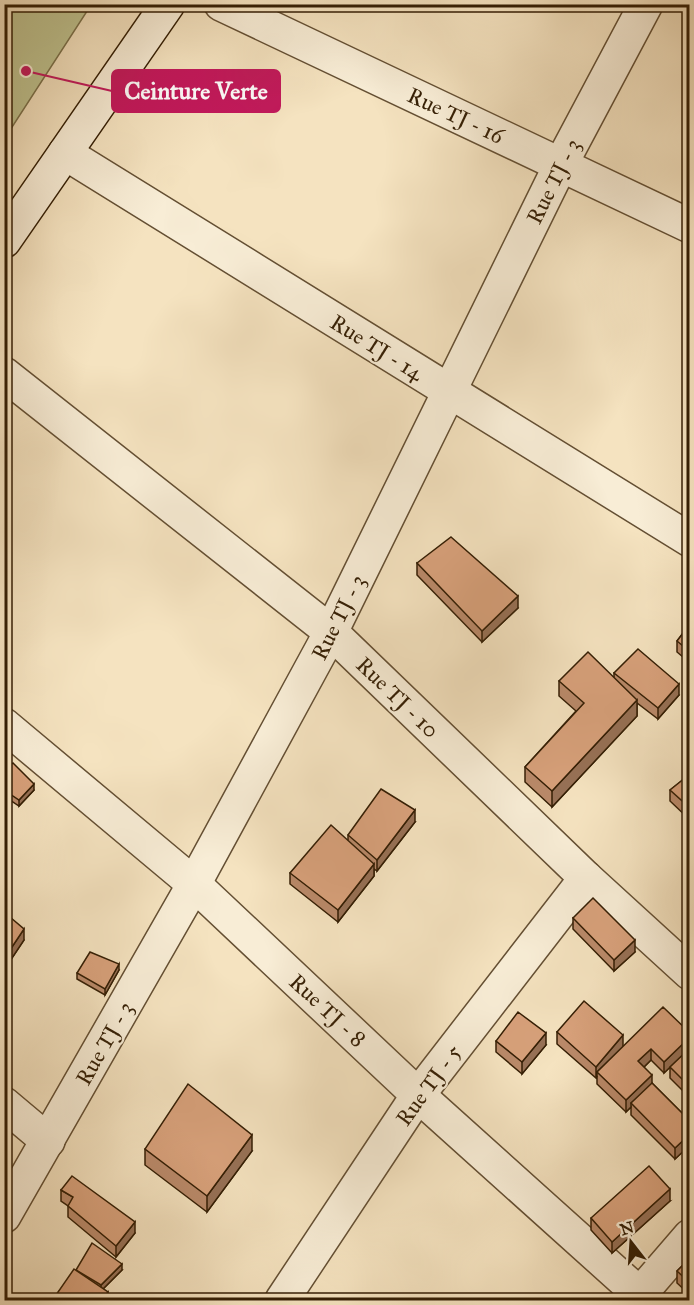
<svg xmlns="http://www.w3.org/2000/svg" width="694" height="1305" font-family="'IM FELL Great Primer',serif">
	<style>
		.green { fill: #bfc390; stroke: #7a704a; stroke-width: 1.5 }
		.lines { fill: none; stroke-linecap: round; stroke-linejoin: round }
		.street-casing { stroke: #644f33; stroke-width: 36 }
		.secondary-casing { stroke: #341e04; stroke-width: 36 }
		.street { stroke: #f8edd6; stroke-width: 33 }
		.secondary { stroke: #f8edd6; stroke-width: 33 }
		.wall { fill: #ba8a6a; stroke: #341e04; stroke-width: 1.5 }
		.shaded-wall { fill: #977156; stroke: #341e04; stroke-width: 1.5 }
		.building { fill: #d8a17b; stroke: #341e04; stroke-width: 1.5 }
		.labels { text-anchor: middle; stroke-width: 4.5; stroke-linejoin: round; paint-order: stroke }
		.street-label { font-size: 22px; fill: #341e04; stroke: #f8edd6 }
		.leader { fill: none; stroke: #c2185b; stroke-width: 2 }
		.callout-dot { fill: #c2185b; stroke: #f8edd6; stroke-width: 2 }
		.callout { fill: #c2185b; stroke: #c2185b; stroke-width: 2 }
		.callout-label { font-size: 24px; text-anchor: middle; font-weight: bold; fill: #fff }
	</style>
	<rect width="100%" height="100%" fill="#f5e3c0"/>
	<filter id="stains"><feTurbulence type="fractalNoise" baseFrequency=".00333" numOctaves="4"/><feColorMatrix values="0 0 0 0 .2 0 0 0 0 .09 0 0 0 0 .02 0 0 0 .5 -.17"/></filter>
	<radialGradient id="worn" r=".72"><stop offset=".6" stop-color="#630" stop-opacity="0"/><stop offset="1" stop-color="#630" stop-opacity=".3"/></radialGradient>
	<path class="green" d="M5 4 91 5 5 138 4 5Z"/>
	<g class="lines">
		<defs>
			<g id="street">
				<path d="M221 4 690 226"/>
				<path d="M65 153 690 540"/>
				<path d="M4 374 331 632 586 878 690 973"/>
				<path d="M4 725 194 884 418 1095 646 1300"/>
				<path d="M4 1104 48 1141"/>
				<path d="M4 1216 194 884 331 632 561 164 646 4"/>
				<path d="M640 1294 690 1236"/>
				<path d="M282 1300 418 1095 586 878"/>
			</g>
			<path id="secondary" d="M4 241 168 4"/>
		</defs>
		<use href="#street" class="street-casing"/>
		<use href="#secondary" class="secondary-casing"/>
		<use href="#street" class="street"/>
		<use href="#secondary" class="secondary"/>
	</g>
	<g class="wall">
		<path d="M417 563 518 608 482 642 417 575Z"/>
		<path d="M690 624V663L677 652V641Z"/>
		<path d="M614 673 679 695 658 719 637 703V716L552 807 525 782V767L576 711 559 696V681L614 677Z"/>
		<path d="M4 769 34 790 19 806 4 796Z"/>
		<path d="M690 774V820L670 801V790Z"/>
		<path d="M415 822 377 871 374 869V876L338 922 290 884V873L348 840V835Z"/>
		<path d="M4 912 24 940 8 964 4 961Z"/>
		<path d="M573 918 635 952 614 971 573 929Z"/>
		<path d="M119 970 105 995 77 979V973Z"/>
		<path d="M557 1032 623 1046 690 1048V1098L670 1078V1067L664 1073 651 1060 644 1067 652 1083 690 1121V1145L675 1159 631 1115V1107L626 1112 597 1084V1076L596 1078 557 1044Z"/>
		<path d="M496 1041 546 1045 522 1074 496 1052Z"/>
		<path d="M145 1149 252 1151 207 1212 145 1165Z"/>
		<path d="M61 1190 135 1233 116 1257 68 1217V1206L61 1201Z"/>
		<path d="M670 1201 612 1253 591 1230V1218Z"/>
		<path d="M690 1258V1295L677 1283V1271Z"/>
		<path d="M76 1270H122L103 1289 108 1300H56V1295Z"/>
	</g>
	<g class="shaded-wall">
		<path d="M518 596V608L482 642V631Z"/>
		<path d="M679 684V695L658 719V708Z"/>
		<path d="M637 700V716L552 807V791Z"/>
		<path d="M34 784V790L19 806V800Z"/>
		<path d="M415 810V822L377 871V860Z"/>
		<path d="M374 864V876L338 922V910Z"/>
		<path d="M24 929V940L8 964V953Z"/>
		<path d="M635 940V952L614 971V960Z"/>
		<path d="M119 964V970L105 995V989Z"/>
		<path d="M546 1033V1045L522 1074V1062Z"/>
		<path d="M623 1035V1047L597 1072V1076L596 1078V1067Z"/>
		<path d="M690 1037V1048L664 1073V1062Z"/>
		<path d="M651 1049V1060L638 1073V1061Z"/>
		<path d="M652 1075V1086L631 1103V1107L626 1112V1100Z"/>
		<path d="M690 1134V1145L675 1159V1148Z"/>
		<path d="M252 1135V1151L207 1212V1196Z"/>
		<path d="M670 1189V1201L612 1253V1242Z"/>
		<path d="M135 1222V1233L116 1257V1246Z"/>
		<path d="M122 1264V1270L101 1291V1285Z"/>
		<path d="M108 1292V1300H101Z"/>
	</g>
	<g class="building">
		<path d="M451 537 518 596 482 631 417 563Z"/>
		<path d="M690 624V652L677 641Z"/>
		<path d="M638 649 679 684 658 708 614 673Z"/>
		<path d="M588 652 637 700 552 791 525 767 584 703 559 681Z"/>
		<path d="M13 763 34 784 19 800 4 790V769Z"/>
		<path d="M690 774V808L670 790Z"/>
		<path d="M381 789 415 810 377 860 348 835Z"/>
		<path d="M331 825 374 864 338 910 290 873Z"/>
		<path d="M593 898 635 940 614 960 573 918Z"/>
		<path d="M4 912 24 929 8 953 4 950Z"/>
		<path d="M90 952 119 964 105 989 77 973Z"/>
		<path d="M584 1001 623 1035 596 1067 557 1032Z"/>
		<path d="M663 1007 690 1033V1037L664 1062 651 1049 638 1061 652 1075 626 1100 597 1072Z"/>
		<path d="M518 1012 546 1033 522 1062 496 1041Z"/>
		<path d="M690 1048V1087L670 1067Z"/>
		<path d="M652 1083 690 1121V1134L675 1148 631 1103Z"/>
		<path d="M188 1084 252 1135 207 1196 145 1149Z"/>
		<path d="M649 1166 670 1189 612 1242 591 1218Z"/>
		<path d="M72 1176 135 1222 116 1246 68 1206 73 1197 61 1190Z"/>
		<path d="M92 1243 122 1264 101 1285 76 1270Z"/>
		<path d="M690 1258V1283L677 1271Z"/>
		<path d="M74 1269 108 1292 101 1300H64L56 1295Z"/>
	</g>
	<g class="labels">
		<g class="street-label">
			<text transform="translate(456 115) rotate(25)" y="8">Rue TJ - 16</text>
			<text transform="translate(553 181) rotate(-63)" y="8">Rue TJ - 3</text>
			<text transform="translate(377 347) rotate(32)" y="8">Rue TJ - 14</text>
			<text transform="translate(338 617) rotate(-63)" y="8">Rue TJ - 3</text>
			<text transform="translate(398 697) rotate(44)" y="8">Rue TJ - 10</text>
			<text transform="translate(328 1010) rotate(43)" y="8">Rue TJ - 8</text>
			<text transform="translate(104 1043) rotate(-60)" y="8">Rue TJ - 3</text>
			<text transform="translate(428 1085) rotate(-54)" y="8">Rue TJ - 5</text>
		</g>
	</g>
	<path class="leader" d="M26 71L112 91"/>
	<circle class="callout-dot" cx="26" cy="71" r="6"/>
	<rect class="callout" x="112" y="70" width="168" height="42" rx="6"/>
	<g class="callout-label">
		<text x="196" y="99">Ceinture Verte</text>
	</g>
	<rect width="694" height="1305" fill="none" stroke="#f5e3c0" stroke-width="24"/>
	<rect x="6" y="6" width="682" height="1293" fill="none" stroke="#341e04" stroke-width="3"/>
	<rect x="12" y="12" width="670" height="1281" fill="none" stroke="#341e04" stroke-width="1.5"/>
	<g transform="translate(631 1242) rotate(343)" stroke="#f8edd6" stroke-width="4.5" paint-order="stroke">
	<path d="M0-4.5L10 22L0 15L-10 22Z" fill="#341e04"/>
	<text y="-9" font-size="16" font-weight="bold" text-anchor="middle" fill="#341e04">N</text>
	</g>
	<rect width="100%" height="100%" filter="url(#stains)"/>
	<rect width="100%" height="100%" fill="url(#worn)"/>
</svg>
